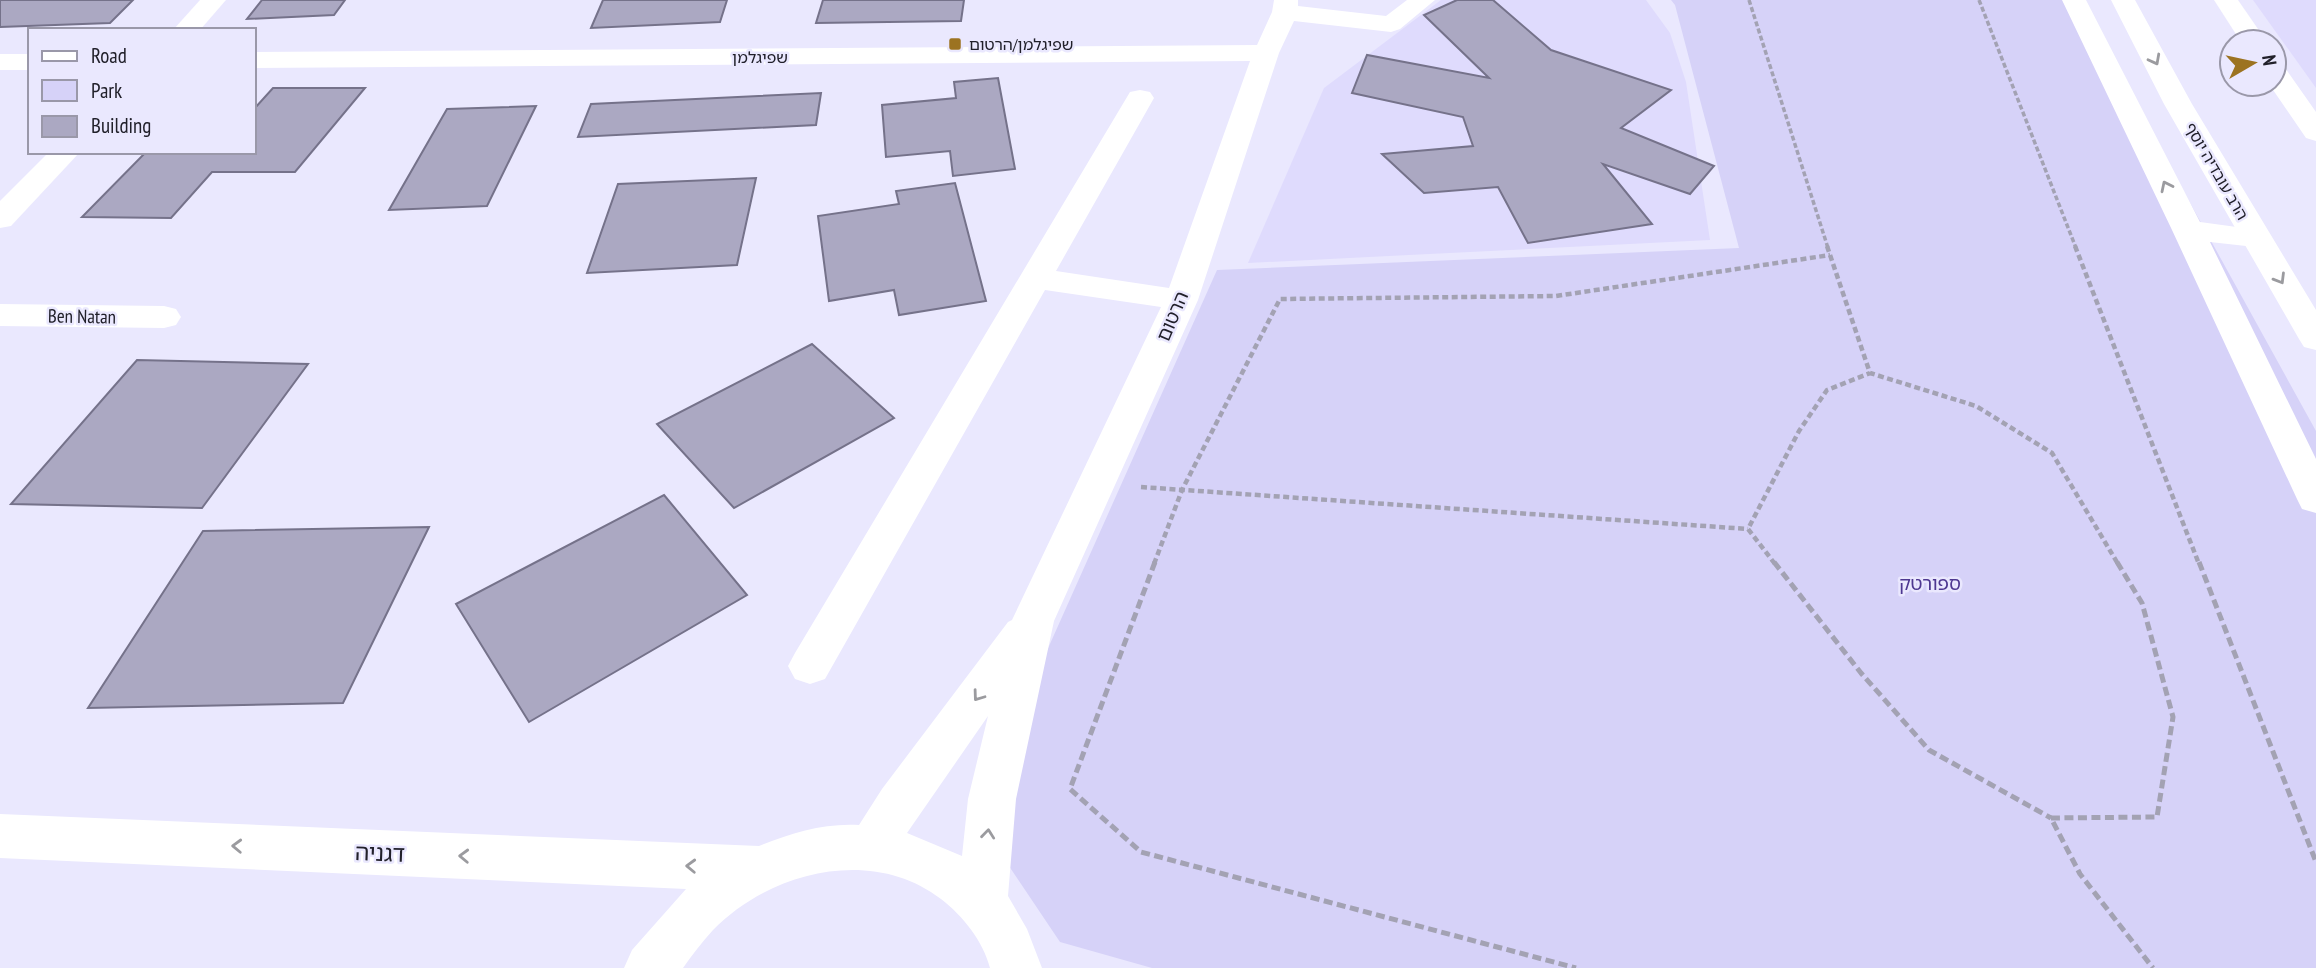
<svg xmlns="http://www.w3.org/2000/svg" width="2316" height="968" font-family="'PT Sans Narrow','Noto Sans Hebrew',sans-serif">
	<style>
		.built { fill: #dfdbfd }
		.green { fill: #d6d2f8 }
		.building { fill: #aba8c2; stroke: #75728a; stroke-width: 2 }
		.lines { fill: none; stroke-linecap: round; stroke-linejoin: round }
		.path-far2 { stroke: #a3a2b3; stroke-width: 3.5; stroke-dasharray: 5 2.5; stroke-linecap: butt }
		.path-far1 { stroke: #a3a2b3; stroke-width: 4.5; stroke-dasharray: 6 3.5; stroke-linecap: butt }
		.path { stroke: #a3a2b3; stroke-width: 5; stroke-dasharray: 9 4.5; stroke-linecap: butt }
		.minor { fill: #fff; fill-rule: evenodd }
		.major { fill: #fff; fill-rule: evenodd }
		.oneway { stroke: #9b9b9f }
		.poi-dot { fill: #9c7321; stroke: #eae8fe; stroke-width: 2.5 }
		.labels { text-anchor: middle; stroke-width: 5; stroke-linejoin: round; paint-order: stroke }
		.far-poi-label { font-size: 16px; fill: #21202a; stroke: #eae8fe; text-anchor: start }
		.far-street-label { font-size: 16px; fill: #21202a; stroke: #eae8fe }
		.street-label { font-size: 19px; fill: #21202a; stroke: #eae8fe }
		.park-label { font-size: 19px; fill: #4e3891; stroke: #eae8fe }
		.near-street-label { font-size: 23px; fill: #21202a; stroke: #eae8fe }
	</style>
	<rect width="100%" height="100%" fill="#eae8fe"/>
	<g class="built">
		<path d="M1441 0H1646L1670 33 1686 82 1710 240 1248 263 1324 88Z"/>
		<path d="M2253 0H2316V88Z"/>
	</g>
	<path class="green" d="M1671 0H2078L2316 431V968H1152L1060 942 974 814 1217 270 1739 248 1675 5Z"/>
	<g class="building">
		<path d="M0 0H133L110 23 0 27Z"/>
		<path d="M262 0H345L334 15 247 19Z"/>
		<path d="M603 0H727L720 22 591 28Z"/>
		<path d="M823 0H964L961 21 816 23Z"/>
		<path d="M1457 0H1493L1551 50 1671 90 1621 128 1714 166 1690 194 1603 164 1652 224 1528 243 1498 187 1424 193 1382 154 1473 146 1463 117 1352 93 1367 55 1489 78 1424 15Z"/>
		<path d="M998 78 1015 169 953 176 950 151 886 157 882 105 956 98 954 82Z"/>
		<path d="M273 88H365L295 172H212L171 218 82 217 146 152H254V109Z"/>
		<path d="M821 93 816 125 578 137 591 104Z"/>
		<path d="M536 106 487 206 389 210 447 109Z"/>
		<path d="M756 178 737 265 587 273 618 184Z"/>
		<path d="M955 183 986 301 899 315 894 290 829 301 818 216 899 204 896 191Z"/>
		<path d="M812 344 894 418 734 508 657 424Z"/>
		<path d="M137 360 308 364 202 508 11 504Z"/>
		<path d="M664 495 747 595 529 722 456 604Z"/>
		<path d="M429 527 343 703 88 708 203 531Z"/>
	</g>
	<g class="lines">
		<g class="path-far2">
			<path d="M1749 0 1828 248"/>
			<path d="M1979 0 2076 248"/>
		</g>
		<g class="path-far1">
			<path d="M1827 246 1870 373 1976 406 2052 453 2118 564"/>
			<path d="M2075 246 2199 564"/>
			<path d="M1141 487 1748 529"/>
			<path d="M1154 564 1182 490 1280 299 1556 296 1830 255"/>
			<path d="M1775 564 1748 529 1799 431 1827 390 1870 373"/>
		</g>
		<g class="path">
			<path d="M1155 562 1070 789 1141 852 1576 968"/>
			<path d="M1774 562 1861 673 1929 750 2051 818"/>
			<path d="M2117 562 2142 603 2173 717 2157 817 2051 818 2080 874 2153 968"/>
			<path d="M2199 562 2316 862"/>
		</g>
		<g class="minor">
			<path d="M200 0H226L200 30H173Z"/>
			<path d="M1274 0H1298V6L1386 16 1407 0H1435L1400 29 1391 32 1294 21 1279 53 1198 300 1054 621 1016 799 1008 896 1027 929 1042 968H990C983 941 963 916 941 899 872 846 771 871 713 930 702 942 692 955 683 968H624L632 950 686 889 0 858V814L759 846C791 833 824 823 859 825L882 789 1008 622 1012 620 1161 307 1045 290 825 679 810 684 795 679 788 666 795 653 1130 92 1140 90 1150 92 1154 98 1056 271 1169 288 1250 61 254 68V52L1257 45 1272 12ZM988 716 968 799 962 856 907 833Z"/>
			<path d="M2062 0H2086L2200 222 2266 231 2271 238 2266 245 2255 247 2210 242 2316 459V513L2302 509 2297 499 2172 230Z"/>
			<rect x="0" y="54" width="30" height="16"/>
			<path d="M49 152H80L11 226 0 228V201Z"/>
			<path d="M0 304 164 306 176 309 181 317 176 325 164 328 0 326Z"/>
		</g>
		<g class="major">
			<path d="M2111 0H2135L2192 104 2316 310V350L2304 347 2299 339 2164 104Z"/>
			<path d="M2214 0H2238L2267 42H2241Z"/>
			<path d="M2274 63 2283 65 2316 112V141L2306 138 2269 84H2274Z"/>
		</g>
	</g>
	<defs><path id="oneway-chevron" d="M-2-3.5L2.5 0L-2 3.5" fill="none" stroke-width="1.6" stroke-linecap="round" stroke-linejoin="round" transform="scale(1.75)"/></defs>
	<g class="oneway">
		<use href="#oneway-chevron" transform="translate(2155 60) rotate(62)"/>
		<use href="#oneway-chevron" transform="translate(2166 186) rotate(-116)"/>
		<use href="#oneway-chevron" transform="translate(2280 279) rotate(59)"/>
		<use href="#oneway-chevron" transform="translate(978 696) rotate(126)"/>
		<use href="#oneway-chevron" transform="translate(988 834) rotate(-84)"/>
		<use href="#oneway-chevron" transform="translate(237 846) rotate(-178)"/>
		<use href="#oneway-chevron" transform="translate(464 856) rotate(-178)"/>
		<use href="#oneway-chevron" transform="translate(691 866) rotate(-178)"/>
	</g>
	<rect class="poi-dot" x="948" y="37" width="14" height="14" rx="3.5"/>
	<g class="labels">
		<g class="far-poi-label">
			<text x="969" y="50">שפיגלמן/הרטום</text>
		</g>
		<g class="far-street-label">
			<text x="760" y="63">שפיגלמן</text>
			<text transform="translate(2217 171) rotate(60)" y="6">הרב עובדיה יוסף</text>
		</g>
		<g class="street-label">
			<text transform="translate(82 316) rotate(1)" y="7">Ben Natan</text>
			<text transform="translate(1172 316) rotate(-67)" y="7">הרטום</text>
		</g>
		<g class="park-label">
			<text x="1930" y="590">ספורטק</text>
		</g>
		<g class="near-street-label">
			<text transform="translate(380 853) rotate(2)" y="8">דגניה</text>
		</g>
	</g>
	<rect x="28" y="28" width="228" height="126" fill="#eae8fe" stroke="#9a98a9" stroke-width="2"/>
	<rect x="42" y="51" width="35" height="10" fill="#ffffff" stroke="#9a98a9" stroke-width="2"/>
	<text x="91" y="63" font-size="21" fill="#21202a">Road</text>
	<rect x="42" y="80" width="35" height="21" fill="#d6d2f8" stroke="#9a98a9" stroke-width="2"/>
	<text x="91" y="98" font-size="21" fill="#21202a">Park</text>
	<rect x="42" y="116" width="35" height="21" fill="#aba8c2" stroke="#9a98a9" stroke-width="2"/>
	<text x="91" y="133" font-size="21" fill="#21202a">Building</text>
	<g transform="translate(2253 63) rotate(81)"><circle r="33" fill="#eae8fe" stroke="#9a98a9" stroke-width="2"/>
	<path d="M0-5L12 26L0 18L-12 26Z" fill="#9c7321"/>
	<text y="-10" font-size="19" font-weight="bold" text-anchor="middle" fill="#21202a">N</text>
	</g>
</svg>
